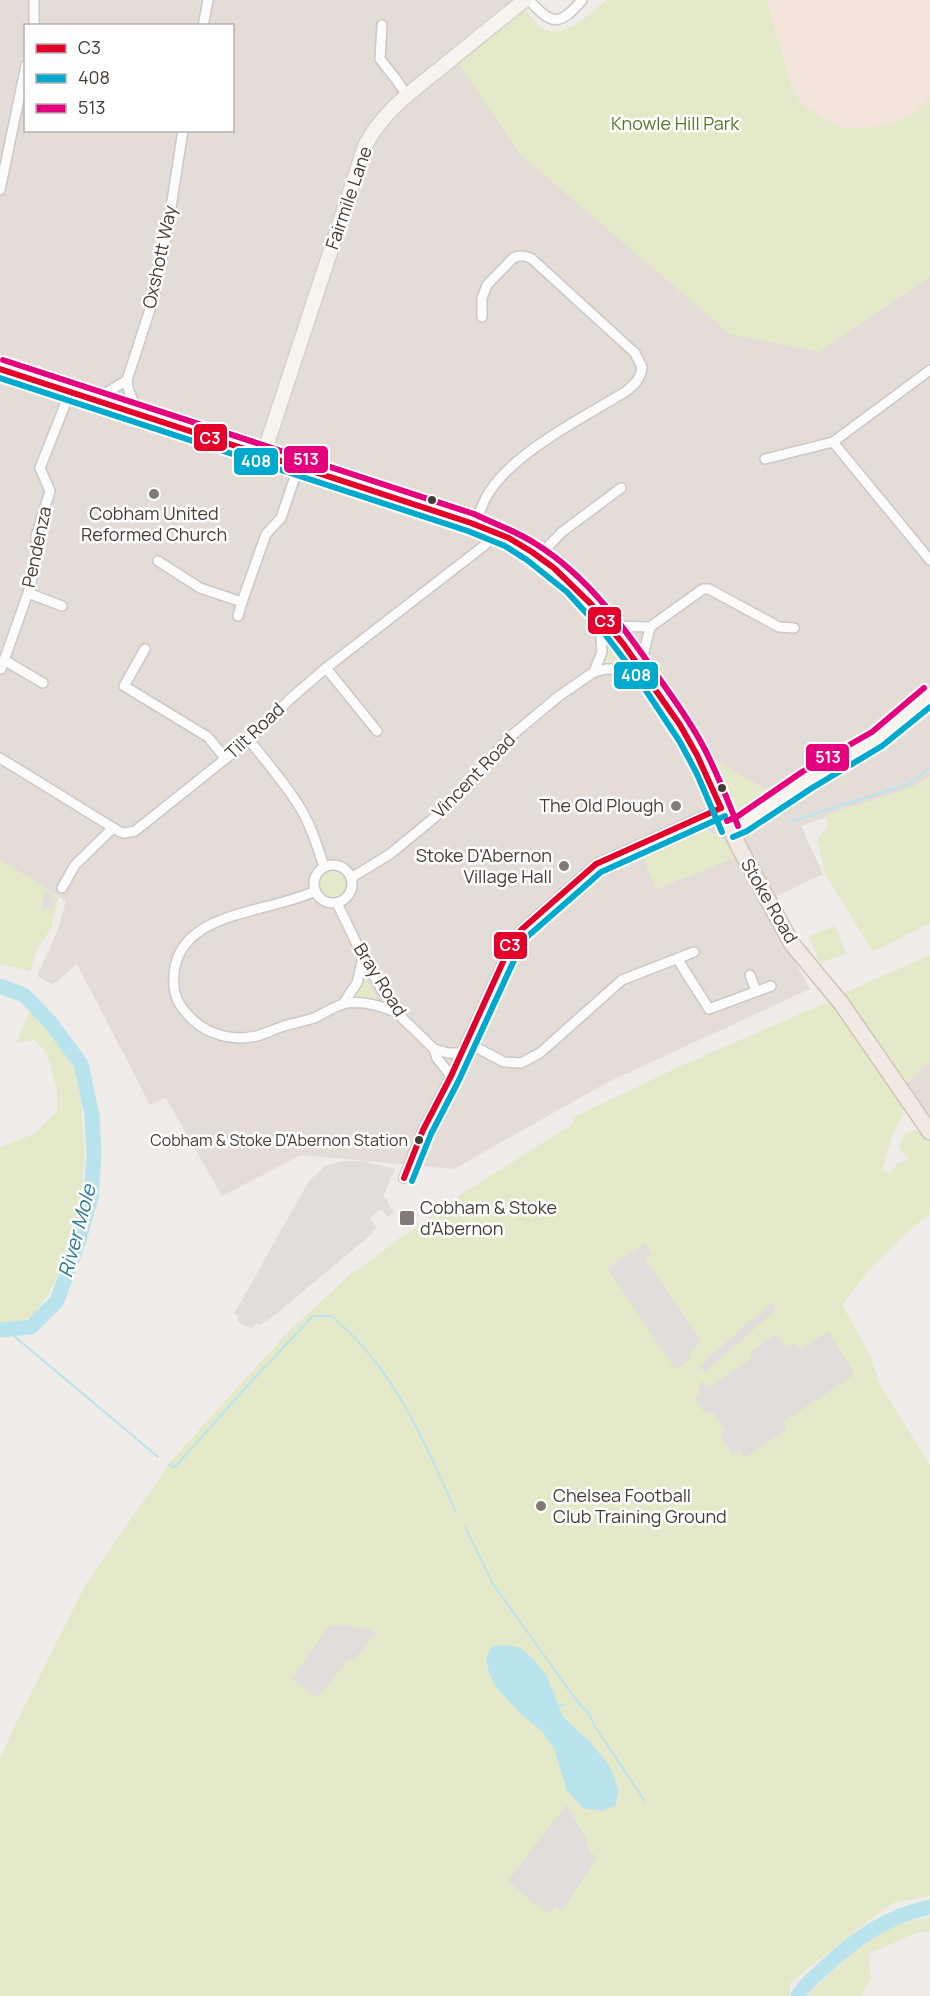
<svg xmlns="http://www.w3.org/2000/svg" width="930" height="1996" font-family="Manrope,sans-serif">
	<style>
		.residential { fill: #e4ddd7; fill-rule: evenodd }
		.commercial { fill: #f3e4dc }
		.green { fill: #e4e9c9 }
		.parking { fill: #e2ddda }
		.water { fill: #bae4ed }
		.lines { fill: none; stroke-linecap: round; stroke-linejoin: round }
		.stream { stroke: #bae4ed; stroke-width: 2 }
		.river { stroke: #bae4ed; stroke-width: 15 }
		.street-casing { stroke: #ccc8c5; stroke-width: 12 }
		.secondary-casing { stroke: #d1c9c2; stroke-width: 16 }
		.primary-casing { stroke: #d2c4b7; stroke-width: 18 }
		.street { stroke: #fdfcfc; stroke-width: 9 }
		.secondary { stroke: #f7f3ee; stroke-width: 14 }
		.primary { stroke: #f1e9e3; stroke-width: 15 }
		.bus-1-casing { stroke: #fff; stroke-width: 10 }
		.bus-2-casing { stroke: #fff; stroke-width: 10 }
		.bus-3-casing { stroke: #fff; stroke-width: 10 }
		.bus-1 { stroke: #e4002b; stroke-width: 6 }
		.bus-2 { stroke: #00a9ce; stroke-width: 6 }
		.bus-3 { stroke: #e5007d; stroke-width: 6 }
		.poi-dot { fill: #827a75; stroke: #fff; stroke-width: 2 }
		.bus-dot { fill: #463c36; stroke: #fff; stroke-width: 2 }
		.labels { text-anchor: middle; stroke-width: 5; stroke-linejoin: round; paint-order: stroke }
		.bus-label { font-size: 16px; fill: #463c36; stroke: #fff; text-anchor: end }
		.park-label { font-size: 18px; fill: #587729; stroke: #fff }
		.street-label { font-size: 18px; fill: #463c36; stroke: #fff }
		.poi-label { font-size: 18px; fill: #463c36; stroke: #fff; text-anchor: end }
		.water-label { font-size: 20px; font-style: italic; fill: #2a7c91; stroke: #fff }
		.line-badge { stroke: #fff; stroke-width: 2 }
		.badge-label { font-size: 16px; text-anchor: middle; font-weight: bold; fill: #fff }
	</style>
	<rect width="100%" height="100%" fill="#f0ece9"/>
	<g class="residential">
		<path d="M0 0H512L450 50 521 155 819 352 930 276V776L914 787 801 826 823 874 762 903 810 989 608 1082 454 1169 301 1155 222 1196 166 1098 150 1105 77 964 53 985 37 976 57 932 66 901 0 860ZM26 26H232V130H26Z"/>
		<path d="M930 1061V1138L904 1086Z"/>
	</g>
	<path class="commercial" d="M766 0H930V97L912 115 889 124 864 128H841L820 117 806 107 794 95Z"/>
	<g class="green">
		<path d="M607 0H766L794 95 806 107 820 117 842 128H864L889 124 912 115 930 97V276L819 352 730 334 521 155 458 62 525 7C550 55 578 22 607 0Z"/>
		<path d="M604 625 639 672 600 667 607 647Z"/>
		<path d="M720 763 780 797 742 819 740 816 732 814 712 767Z"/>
		<path d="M930 776V923L873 952 826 875 817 840 827 827 826 815 915 786Z"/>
		<path d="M702 829 721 836 735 858 656 889 641 853Z"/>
		<path d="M0 860 59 896 51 928 38 947 30 971 0 964Z"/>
		<circle cx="332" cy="884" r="13"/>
		<path d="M835 926 846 953 820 963 809 936Z"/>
		<path d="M930 955V1061L904 1086 842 994Z"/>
		<path d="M363 973 381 1004 350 1001Z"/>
		<path d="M832 1000 904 1106 903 1114 893 1134 882 1169 890 1174C894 1168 897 1160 906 1161L909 1158 899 1148 904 1134 916 1130 930 1138V1214L912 1228 868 1271 842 1305 871 1356 879 1383 930 1465V1896L895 1902 872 1918 790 1983V1996H0V1759L17 1721 86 1584 172 1460 285 1335 355 1270 357 1271 402 1236 403 1237 443 1207V1206L574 1123 572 1118 683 1065Z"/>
		<path d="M30 1010 47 1029 74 1065 81 1101 85 1156 79 1217 55 1282 35 1314 23 1321 0 1325V1147L34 1134 57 1112V1090L47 1053 34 1040 16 1043Z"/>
		<path d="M930 1917V1931L918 1932 869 1954 871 1978 861 1996H806L862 1944 896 1925Z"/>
	</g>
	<g class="parking">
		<path d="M45 890 57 899 51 909H41Z"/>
		<path d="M341 1161H362L395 1169 383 1197 388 1200V1204L394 1212 388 1217 381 1209 370 1218 377 1228 372 1231 373 1233 270 1319 259 1325 256 1323 252 1329 237 1321 239 1316 234 1314 309 1181 325 1166Z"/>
		<path d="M644 1243 652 1254 645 1259 702 1342 688 1352 691 1358 676 1370 607 1268Z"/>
		<path d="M772 1302 776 1310 705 1372 702 1369 697 1368Z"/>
		<path d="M829 1331 855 1374 783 1422 787 1429 745 1458 740 1451 733 1455 719 1435 725 1431 712 1411 706 1415 695 1398 701 1393 697 1387 704 1381 709 1387 753 1357 750 1352 776 1334 786 1347 793 1343 798 1349 801 1348Z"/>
		<path d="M339 1625 369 1629 376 1633 354 1660H347L318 1698 291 1679 329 1626Z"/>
		<path d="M566 1805 588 1841 586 1844 591 1853 597 1857 562 1911 555 1906 548 1914 508 1881Z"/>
	</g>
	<path class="water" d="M506 1645 521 1648 534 1660 547 1676 563 1717 591 1743 610 1767 619 1791 615 1806 602 1811 583 1808 567 1791 554 1748 542 1731 524 1717 495 1686 489 1673 486 1658 492 1646Z"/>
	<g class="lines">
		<g class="stream">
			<path d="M789 822 909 784 930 768"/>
			<path d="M7 1330 158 1457"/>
			<path d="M168 1464 174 1468 249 1384 313 1316H331C393 1366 424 1441 456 1512"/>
			<path d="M465 1527 493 1584 574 1697 589 1714 595 1727 645 1801"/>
			<path d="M559 1707 564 1704"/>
		</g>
		<g class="river">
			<path d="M0 986 24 995 50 1022 81 1064 92 1115 94 1154 91 1197 79 1240 57 1301 31 1327 0 1330"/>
			<path d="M798 1996C804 1985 814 1977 823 1969 856 1938 885 1917 930 1907"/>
		</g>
		<defs>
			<g id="street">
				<path d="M529 0C552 26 560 26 582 0"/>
				<path d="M382 25 380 59 398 82 407 96"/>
				<path d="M34 26V0"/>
				<path d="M203 26 208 0"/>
				<path d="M0 190 26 65"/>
				<path d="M95 400 127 380"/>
				<path d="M138 414 128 388 127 380 153 300 167 233 183 130"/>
				<path d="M833 442 930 560"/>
				<path d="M765 459 833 442 930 370"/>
				<path d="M475 525C479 513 483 501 490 491 516 451 584 417 625 392 634 385 641 379 642 367L635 353 532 259C525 255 520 255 513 258L487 285 482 298V317"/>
				<path d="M538 557 562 532 621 488"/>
				<path d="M158 561 200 588 242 602 266 534 281 518 298 468"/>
				<path d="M28 593 62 606"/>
				<path d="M238 616 242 602"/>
				<path d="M612 626 650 627 703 589H709L779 627 794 628"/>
				<path d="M145 649 124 686 208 737 225 758"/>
				<path d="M4 660 43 683"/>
				<path d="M641 665 650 627"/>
				<path d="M326 668 377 731"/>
				<path d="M1 669 28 593 37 560 36 536 50 491 40 468 70 392"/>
				<path d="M594 672 602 652 599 613"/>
				<path d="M249 740C267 763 287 785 302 811 312 828 318 848 324 867"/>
				<path d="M0 758 120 832 125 833 135 831 249 740 290 699 326 668 485 545 494 531"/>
				<circle cx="333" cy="884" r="19"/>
				<path d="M351 878 390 854 434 818 455 798 511 736 559 696 594 672 606 669H615L649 678"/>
				<path d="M62 888 75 865 113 828"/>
				<path d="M315 891C266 915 168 910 174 986 175 1001 183 1010 193 1020 210 1036 235 1041 257 1036 267 1033 277 1028 287 1025 296 1023 305 1021 314 1018 323 1014 333 1007 343 1004 359 1000 381 1006 396 1012"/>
				<path d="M337 903 363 957 388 1000 396 1012 434 1049 437 1058 451 1076"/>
				<path d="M678 960 709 1009 771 986"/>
				<path d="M750 975 756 991"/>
				<path d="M343 1004 357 983 363 957"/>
				<path d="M466 1042 504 1062 521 1063 540 1053 622 980 694 952"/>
				<path d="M434 1049 448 1053H461"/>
				<path d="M404 1178 423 1130 451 1076 513 940 521 930 596 864 721 808"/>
			</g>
			<g id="secondary">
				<path d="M263 456 365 146C382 112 413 90 442 67 469 45 497 22 525 0"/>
				<path d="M730 829 742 824 807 780 877 739 930 695"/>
			</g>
			<path id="primary" d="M0 369 494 531 509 538 538 557 598 609 612 626 641 665 689 739 740 849 792 944 841 1003 930 1132"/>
		</defs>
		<use href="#street" class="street-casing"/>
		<use href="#secondary" class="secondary-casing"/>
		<use href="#primary" class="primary-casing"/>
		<use href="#street" class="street"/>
		<use href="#secondary" class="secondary"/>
		<use href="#primary" class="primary"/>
		<defs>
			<g id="bus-1">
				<path d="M0 369 471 523 509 538 532 552 554 568 591 604 624 645 680 725 697 755 721 808"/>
				<path d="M404 1178 423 1130 451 1076 513 940 521 930 596 864 721 808"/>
			</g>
			<g id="bus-2">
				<path d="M0 378 468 531 505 546 527 560 567 592 601 629 633 671 680 742 697 774 722 832"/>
				<path d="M733 837 747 831 812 788 882 746 930 707"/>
				<path d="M412 1181 431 1134 459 1080 521 945 528 936 601 872 725 816"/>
			</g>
			<g id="bus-3">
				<path d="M3 360 474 514C495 524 516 531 536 544 589 577 626 630 661 681 676 702 691 723 703 746 717 772 727 799 738 826"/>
				<path d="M727 821 738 816 802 772 872 732 924 688"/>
			</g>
		</defs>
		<use href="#bus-1" class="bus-1-casing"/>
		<use href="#bus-2" class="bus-2-casing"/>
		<use href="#bus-3" class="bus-3-casing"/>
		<use href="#bus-1" class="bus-1"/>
		<use href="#bus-2" class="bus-2"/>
		<use href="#bus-3" class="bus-3"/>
	</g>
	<g class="poi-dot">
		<circle cx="154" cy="494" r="6"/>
		<circle cx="676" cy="806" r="6"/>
		<circle cx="564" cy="866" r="6"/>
		<rect x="399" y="1210" width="16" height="16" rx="3"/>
		<circle cx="541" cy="1506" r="6"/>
	</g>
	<g class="bus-dot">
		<circle cx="432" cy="500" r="5"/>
		<circle cx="722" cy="788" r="5"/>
		<circle cx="419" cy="1140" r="5"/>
	</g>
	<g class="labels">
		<g class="bus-label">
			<text x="408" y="1146">Cobham &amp; Stoke D'Abernon Station</text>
		</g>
		<g class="park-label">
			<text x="675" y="130">Knowle Hill Park</text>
		</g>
		<g class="street-label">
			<text transform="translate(349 198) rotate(-71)" y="6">Fairmile Lane</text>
			<text transform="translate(160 257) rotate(-78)" y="6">Oxshott Way</text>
			<text transform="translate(37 547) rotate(-78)" y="6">Pendenza</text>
			<text transform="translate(255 731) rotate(-43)" y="6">Tilt Road</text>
			<text transform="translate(474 776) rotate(-46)" y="6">Vincent Road</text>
			<text transform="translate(769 901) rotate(60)" y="6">Stoke Road</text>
			<text transform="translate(380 980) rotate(58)" y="6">Bray Road</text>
		</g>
		<g class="poi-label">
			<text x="154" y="520" text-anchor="middle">Cobham United<tspan x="154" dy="21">Reformed Church</tspan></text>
			<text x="664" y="812">The Old Plough</text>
			<text x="552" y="862">Stoke D'Abernon<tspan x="552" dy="21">Village Hall</tspan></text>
			<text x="420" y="1214" text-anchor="start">Cobham &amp; Stoke<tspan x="420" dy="21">d'Abernon</tspan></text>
			<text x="553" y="1502" text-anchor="start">Chelsea Football<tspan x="553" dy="21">Club Training Ground</tspan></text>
		</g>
		<g class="water-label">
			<text transform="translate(77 1231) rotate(-75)" y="7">River Mole</text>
		</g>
	</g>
	<g class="line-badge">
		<rect x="193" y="423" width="35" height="29" rx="6" fill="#e4002b"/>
		<rect x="283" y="445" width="46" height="29" rx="6" fill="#e5007d"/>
		<rect x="233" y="447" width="46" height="29" rx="6" fill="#00a9ce"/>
		<rect x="587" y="606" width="35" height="29" rx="6" fill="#e4002b"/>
		<rect x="613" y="661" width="46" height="29" rx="6" fill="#00a9ce"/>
		<rect x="805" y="743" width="45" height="29" rx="6" fill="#e5007d"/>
		<rect x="493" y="931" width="35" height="29" rx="6" fill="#e4002b"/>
	</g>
	<g class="badge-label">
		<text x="210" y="444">C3</text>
		<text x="306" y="465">513</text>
		<text x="256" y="467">408</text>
		<text x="605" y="627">C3</text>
		<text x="636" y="681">408</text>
		<text x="828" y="763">513</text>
		<text x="510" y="951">C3</text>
	</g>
	<rect x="24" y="24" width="210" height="108" fill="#ffffff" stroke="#b5b1af" stroke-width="1.5"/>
	<rect x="36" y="44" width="30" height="9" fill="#e4002b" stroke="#b5b1af" stroke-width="1.5"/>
	<text x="78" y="54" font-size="18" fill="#463c36">C3</text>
	<rect x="36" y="74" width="30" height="9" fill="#00a9ce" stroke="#b5b1af" stroke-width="1.5"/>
	<text x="78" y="84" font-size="18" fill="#463c36">408</text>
	<rect x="36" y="104" width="30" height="9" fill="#e5007d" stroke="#b5b1af" stroke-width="1.5"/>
	<text x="78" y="114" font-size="18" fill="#463c36">513</text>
</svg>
